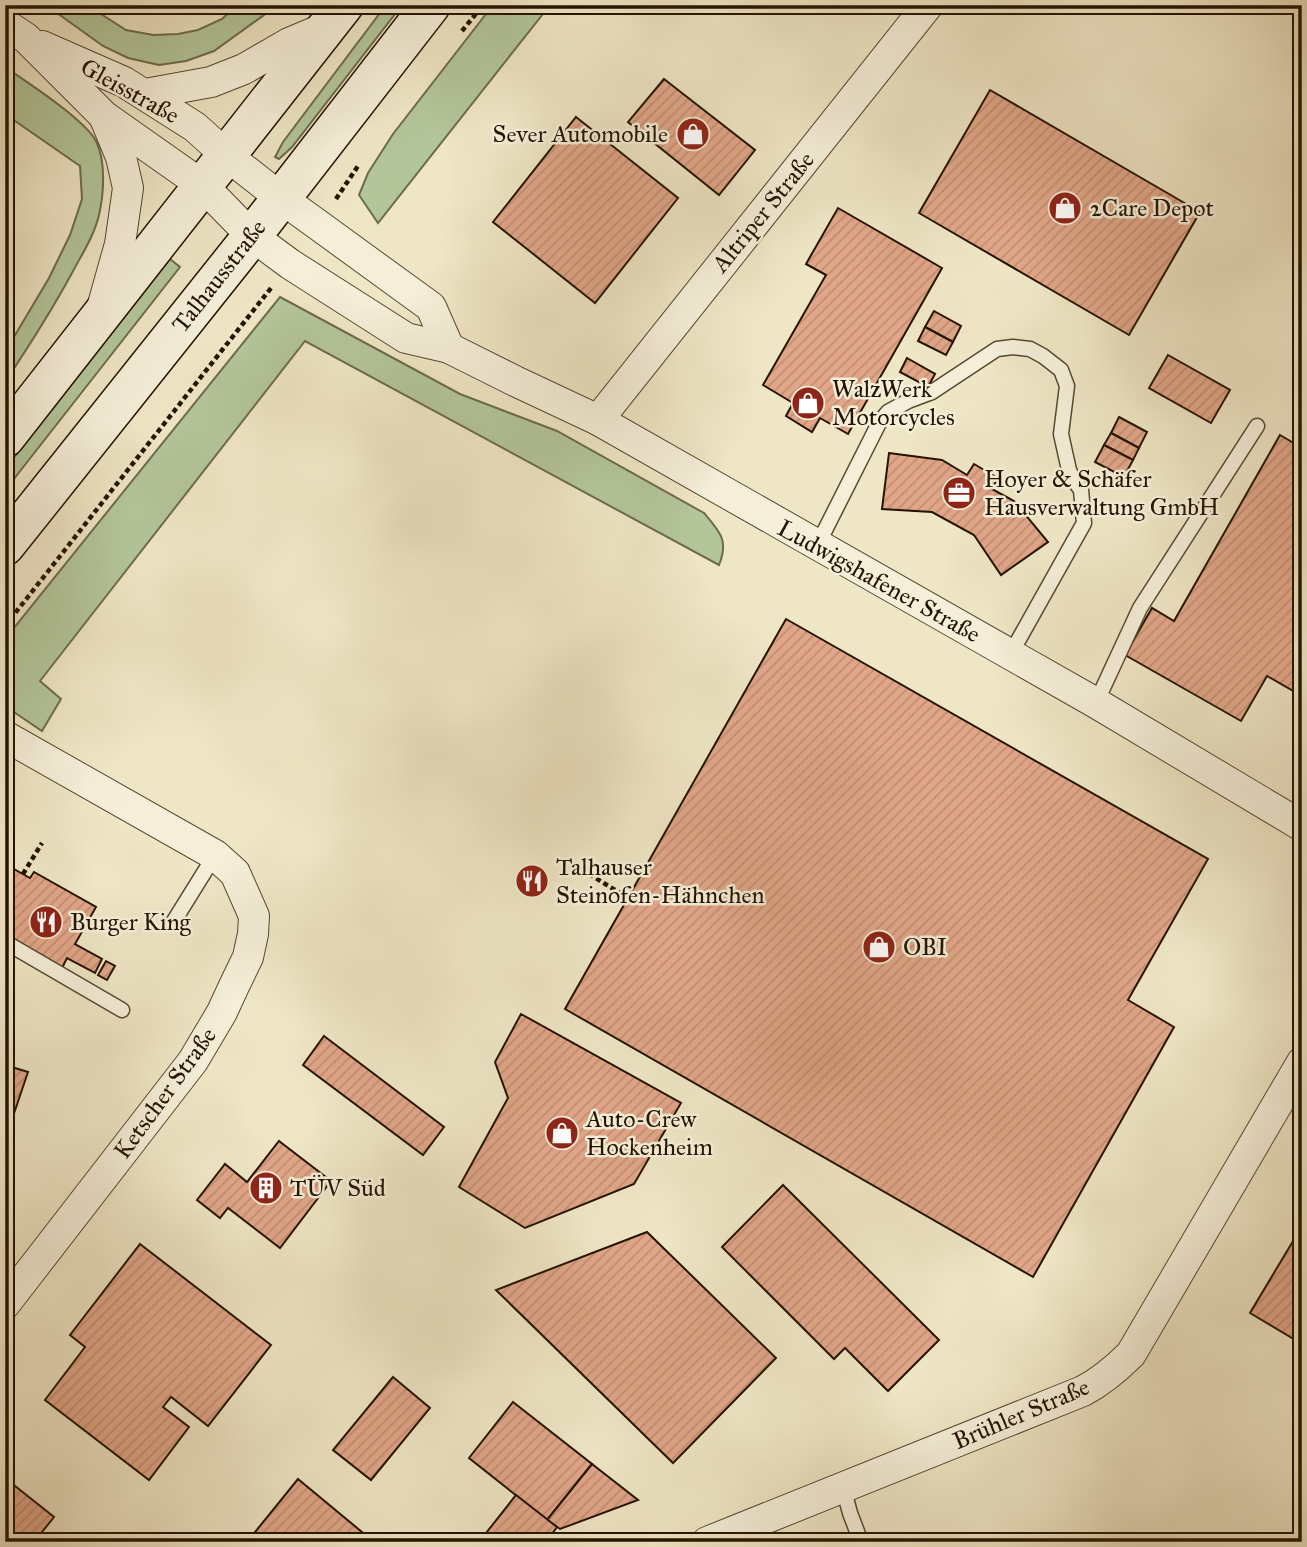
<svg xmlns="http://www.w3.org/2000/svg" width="1307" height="1547" font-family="'IM FELL Great Primer',serif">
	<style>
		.green { fill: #b3c69a; stroke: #6c6c4d; stroke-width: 2 }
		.building { fill: url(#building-hatch); stroke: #241300; stroke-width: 2 }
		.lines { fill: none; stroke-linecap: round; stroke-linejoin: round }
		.service-casing { stroke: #574831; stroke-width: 17 }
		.minor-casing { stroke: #574831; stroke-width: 32 }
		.secondary-casing { stroke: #241300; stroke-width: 41 }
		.path { stroke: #241300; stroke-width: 4.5; stroke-dasharray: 5 3.5; stroke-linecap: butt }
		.service { stroke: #f5efd9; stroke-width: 14 }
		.minor { stroke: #f5efd9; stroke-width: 30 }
		.secondary { stroke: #f5efd9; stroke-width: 38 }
		.labels { text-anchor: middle; stroke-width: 5; stroke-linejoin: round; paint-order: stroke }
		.street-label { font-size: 24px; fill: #241300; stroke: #f5efd9 }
		.poi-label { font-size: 24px; fill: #241300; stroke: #f5efd9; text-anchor: start }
	</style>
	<defs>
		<pattern id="building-hatch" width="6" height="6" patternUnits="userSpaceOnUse" patternTransform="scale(1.75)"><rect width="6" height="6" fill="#e1a688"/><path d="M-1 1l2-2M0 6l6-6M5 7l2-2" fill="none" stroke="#c18e74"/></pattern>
	</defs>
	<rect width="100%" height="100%" fill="#efe6c5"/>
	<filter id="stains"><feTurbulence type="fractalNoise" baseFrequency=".00286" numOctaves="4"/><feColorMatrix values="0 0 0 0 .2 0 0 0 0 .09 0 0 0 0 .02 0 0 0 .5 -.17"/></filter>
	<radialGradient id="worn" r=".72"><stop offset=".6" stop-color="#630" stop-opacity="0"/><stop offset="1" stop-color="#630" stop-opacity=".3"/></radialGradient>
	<g class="green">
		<path d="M62 5H87L126 30 153 35 178 34 198 30 222 19 237 5H274L271 10 214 51 186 61 159 65 128 58 103 46 57 13Z"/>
		<path d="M386 5H402L292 147 279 159 275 157 283 142Z"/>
		<path d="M493 5H550L378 223 359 195 368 173 393 134Z"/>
		<path d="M5 67C28 83 84 119 96 141 106 161 104 193 99 215 94 236 82 254 72 273 52 310 29 346 5 382V352L49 278 70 235 82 199 80 166 5 114Z"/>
		<path d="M170 259 180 267 17 475 5 492V469Z"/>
		<path d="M280 297 460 394 557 431 704 513C720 532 729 540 719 565L305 341 40 681 61 699 42 731 5 706V639Z"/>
	</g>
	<g class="building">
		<path d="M664 79 755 150 719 195 628 122Z"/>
		<path d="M990 90 1200 212 1129 335 919 213Z"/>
		<path d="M576 117 678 198 595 303 493 222Z"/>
		<path d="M838 208 942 268 848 434 820 418 812 432 786 416 793 403 763 385 826 275 806 264Z"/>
		<path d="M934 311 961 326 953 342 925 327Z"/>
		<path d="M925 327 953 342 946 355 918 341Z"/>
		<path d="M1168 355 1230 390 1211 423 1149 388Z"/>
		<path d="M907 358 935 374 928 387 900 372Z"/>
		<path d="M1119 417 1147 432 1139 448 1111 433Z"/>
		<path d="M1111 433 1139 448 1133 460 1104 445Z"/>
		<path d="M1280 435 1302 448V696L1267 676 1241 721 1125 655 1152 608 1174 621Z"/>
		<path d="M1104 445 1133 460 1124 477 1095 462Z"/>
		<path d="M889 453 942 460 967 475 974 464 998 478 992 489 1014 501 1048 542 1001 575 974 535 932 512 882 509Z"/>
		<path d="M786 619 1208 859 1128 1000 1174 1027 1033 1277 565 1009Z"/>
		<path d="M5 864 30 878 34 872 96 907 75 944 102 959 95 973 67 958 62 968 5 936Z"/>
		<path d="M106 961 115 966 107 980 98 975Z"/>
		<path d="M521 1014 681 1103 634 1184 525 1228 459 1187 508 1098 495 1062Z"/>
		<path d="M324 1036 444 1127 423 1155 303 1065Z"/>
		<path d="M5 1065 28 1072 5 1140Z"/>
		<path d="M279 1141 331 1181 280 1248 228 1208 220 1218 197 1200 225 1164 247 1182Z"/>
		<path d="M783 1185 939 1340 888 1391 845 1348 834 1359 722 1247Z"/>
		<path d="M1302 1226V1344L1250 1313Z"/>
		<path d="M647 1232 776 1358 673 1463 496 1290Z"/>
		<path d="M140 1244 271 1345 208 1426 171 1397 163 1407 189 1427 149 1480 45 1400 85 1347 70 1335Z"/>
		<path d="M393 1377 430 1408 371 1480 333 1450Z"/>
		<path d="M513 1402 592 1464 547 1520 469 1458Z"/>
		<path d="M592 1464 638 1500 560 1529 547 1520Z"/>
		<path d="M5 1478 54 1517 34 1542H5Z"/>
		<path d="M298 1479 374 1542H247Z"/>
		<path d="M516 1495 557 1527 546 1542H479Z"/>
	</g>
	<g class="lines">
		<defs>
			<g id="service">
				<path d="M817 546 879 423 888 412 908 401 932 392 997 349 1013 347 1030 349 1043 356 1061 370 1067 386 1061 434 1069 470 1073 479 1081 490 1084 523 1010 655"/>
				<path d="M1096 703 1140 608 1257 426"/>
				<path d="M174 921 215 855"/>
				<path d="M5 942 122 1010"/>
				<path d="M843 1487 850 1513 861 1542"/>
			</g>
			<g id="minor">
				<path d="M5 24 26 38 104 116 202 185 252 236 290 264 406 338 449 348 515 381 598 420 1096 703 1302 826"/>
				<path d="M42 46 124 82 195 127 226 155 281 198 431 307 449 348"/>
				<path d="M145 94 211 82 244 69 289 43 327 27"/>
				<path d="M102 308 120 244 128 188 121 157 104 116"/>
				<path d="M598 420 928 5"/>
				<path d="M5 736 215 855 235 873 254 916 253 934 248 957 234 986 222 1012 193 1061 5 1304"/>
				<path d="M707 1542 1083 1391C1102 1381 1116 1369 1131 1354L1302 1062"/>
			</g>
			<g id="secondary">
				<path d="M5 438 344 5"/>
				<path d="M5 546 252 236 431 5"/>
			</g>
		</defs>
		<use href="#service" class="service-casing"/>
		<use href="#minor" class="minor-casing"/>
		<use href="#secondary" class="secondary-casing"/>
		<g class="path">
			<path d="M462 31 483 5"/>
			<path d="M336 199 358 166"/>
			<path d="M5 626 271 288"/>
			<path d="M23 874 42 843"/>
			<path d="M589 874 628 898"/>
		</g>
		<use href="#service" class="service"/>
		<use href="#minor" class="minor"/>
		<use href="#secondary" class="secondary"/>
	</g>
	<defs>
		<symbol id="shop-disc" viewBox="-11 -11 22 22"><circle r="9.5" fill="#8f2418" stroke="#f5efd9"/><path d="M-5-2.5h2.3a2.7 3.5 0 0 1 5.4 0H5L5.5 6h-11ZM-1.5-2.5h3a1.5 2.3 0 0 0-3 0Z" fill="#fff"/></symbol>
		<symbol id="office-disc" viewBox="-11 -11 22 22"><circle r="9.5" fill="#8f2418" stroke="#f5efd9"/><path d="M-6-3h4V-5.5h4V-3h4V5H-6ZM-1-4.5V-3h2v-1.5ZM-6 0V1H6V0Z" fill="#fff"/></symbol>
		<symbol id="restaurant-disc" viewBox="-11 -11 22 22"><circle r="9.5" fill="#8f2418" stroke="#f5efd9"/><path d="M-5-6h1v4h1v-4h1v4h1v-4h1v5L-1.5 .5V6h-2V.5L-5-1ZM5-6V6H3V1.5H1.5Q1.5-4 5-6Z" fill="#fff"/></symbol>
		<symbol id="building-disc" viewBox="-11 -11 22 22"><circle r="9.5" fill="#8f2418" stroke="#f5efd9"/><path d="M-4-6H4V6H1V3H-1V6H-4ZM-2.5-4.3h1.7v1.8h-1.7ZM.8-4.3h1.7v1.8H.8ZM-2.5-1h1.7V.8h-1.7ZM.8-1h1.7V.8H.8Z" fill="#fff"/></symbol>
	</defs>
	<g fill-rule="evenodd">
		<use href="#shop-disc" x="674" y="115" width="38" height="38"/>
		<use href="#shop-disc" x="1046" y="189" width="38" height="38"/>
		<use href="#shop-disc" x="789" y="384" width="38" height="38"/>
		<use href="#office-disc" x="940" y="474" width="38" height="38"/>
		<use href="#restaurant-disc" x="513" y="862" width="38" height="38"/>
		<use href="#restaurant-disc" x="27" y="903" width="38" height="38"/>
		<use href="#shop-disc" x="860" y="928" width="38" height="38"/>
		<use href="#shop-disc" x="543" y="1114" width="38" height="38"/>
		<use href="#building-disc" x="247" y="1169" width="38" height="38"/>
	</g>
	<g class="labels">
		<g class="street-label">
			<text transform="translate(130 91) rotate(29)" y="8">Gleisstraße</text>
			<text transform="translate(763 212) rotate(-51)" y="8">Altriper Straße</text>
			<text transform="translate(219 276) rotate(-52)" y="8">Talhausstraße</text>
			<text transform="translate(879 581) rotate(29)" y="8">Ludwigshafener Straße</text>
			<text transform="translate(165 1093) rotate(-54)" y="8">Ketscher Straße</text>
			<text transform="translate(1021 1414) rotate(-23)" y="8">Brühler Straße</text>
		</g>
		<g class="poi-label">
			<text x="668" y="142" text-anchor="end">Sever Automobile</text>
			<text x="1090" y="216">2Care Depot</text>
			<text x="832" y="397">WalzWerk<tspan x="832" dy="28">Motorcycles</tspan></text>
			<text x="984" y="487">Hoyer &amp; Schäfer<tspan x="984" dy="28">Hausverwaltung GmbH</tspan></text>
			<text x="556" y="875">Talhauser<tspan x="556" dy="28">Steinofen-Hähnchen</tspan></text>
			<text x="70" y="930">Burger King</text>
			<text x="903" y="955">OBI</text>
			<text x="586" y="1127">Auto-Crew<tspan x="586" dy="28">Hockenheim</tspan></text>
			<text x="290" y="1196">TÜV Süd</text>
		</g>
	</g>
	<rect width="1307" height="1547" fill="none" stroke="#efe6c5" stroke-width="28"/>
	<rect x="7" y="7" width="1293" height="1533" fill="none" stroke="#241300" stroke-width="3.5"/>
	<rect x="14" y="14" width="1279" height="1519" fill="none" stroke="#241300" stroke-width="2"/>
	<rect width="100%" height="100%" filter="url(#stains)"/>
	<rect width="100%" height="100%" fill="url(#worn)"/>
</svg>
